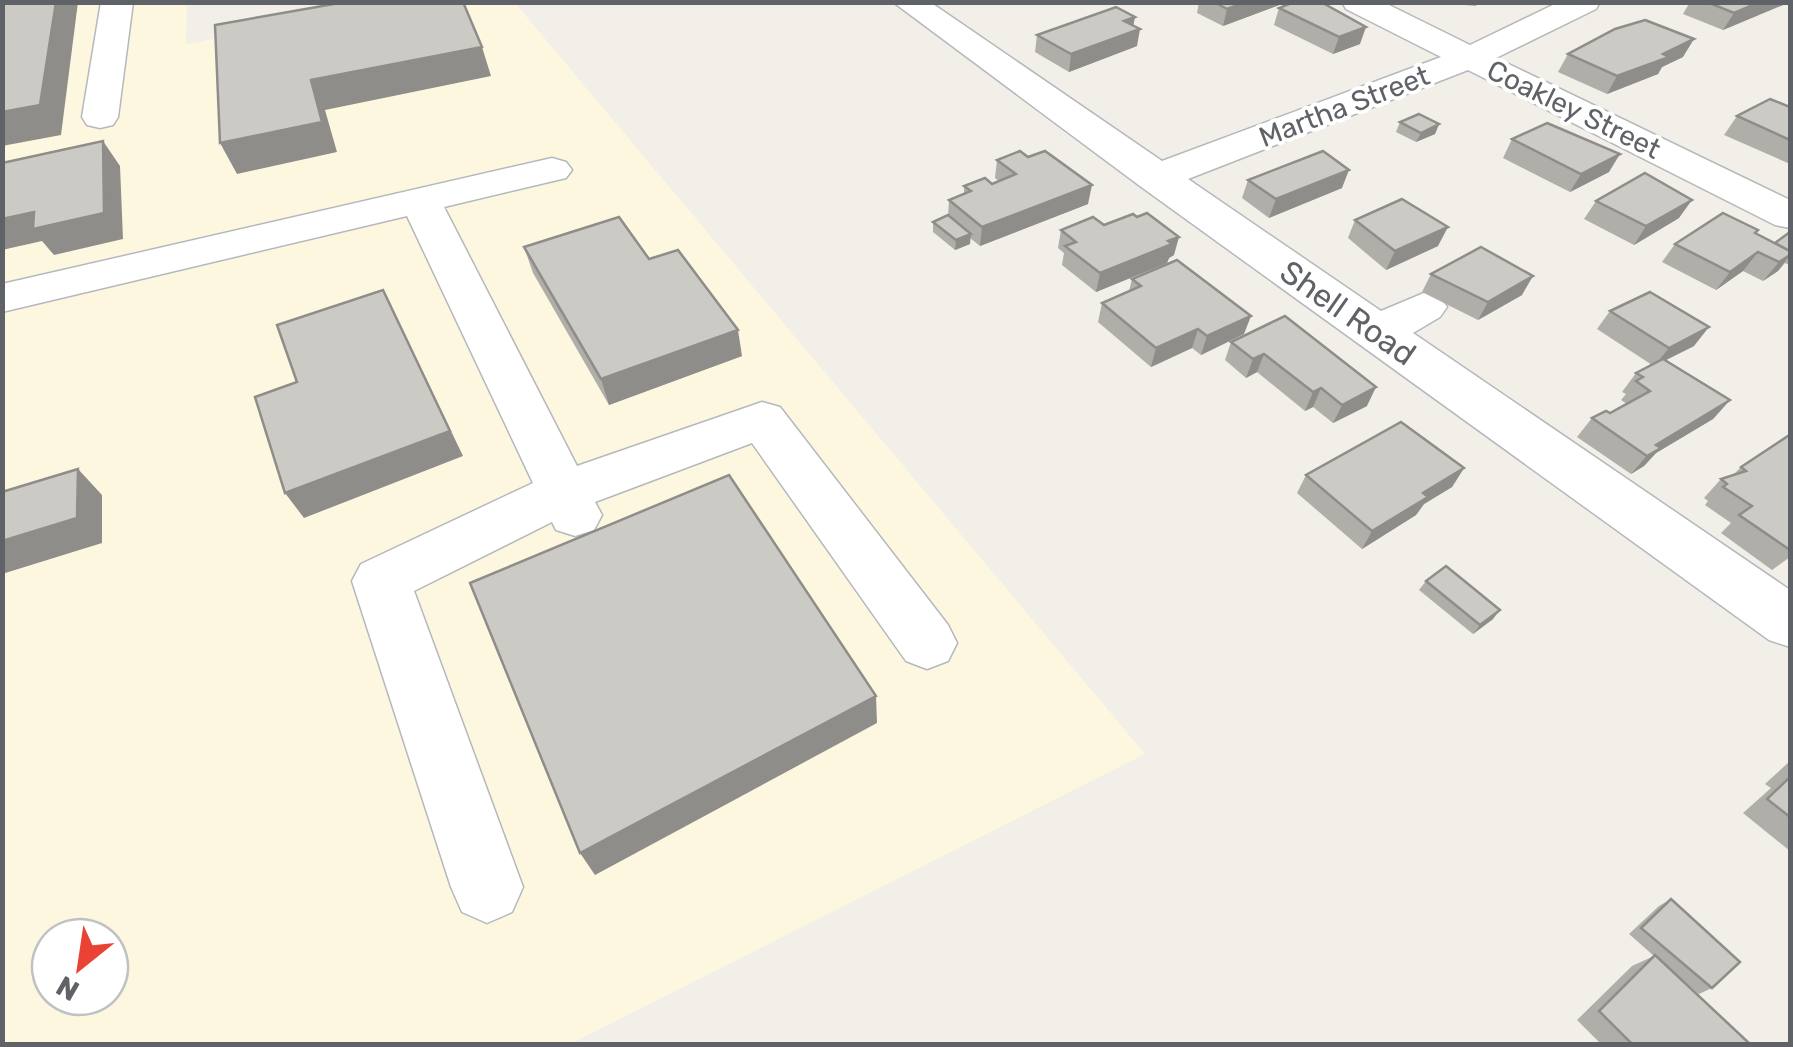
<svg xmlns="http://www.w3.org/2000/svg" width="1793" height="1047" font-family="Rubik,sans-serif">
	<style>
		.commercial { fill: #fef7e0; fill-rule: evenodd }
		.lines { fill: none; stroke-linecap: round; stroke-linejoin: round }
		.minor-casing { stroke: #b5b8bc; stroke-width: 3 }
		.minor { fill: #fff; fill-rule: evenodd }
		.wall { fill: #afaea9 }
		.shaded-wall { fill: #8f8d8a }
		.building { fill: #cccac5; stroke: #8f8d8a; stroke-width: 2.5 }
		.labels { text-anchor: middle; stroke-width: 8; stroke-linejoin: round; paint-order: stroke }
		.far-street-label { font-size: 28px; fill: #5f6368; stroke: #fff }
		.street-label { font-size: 32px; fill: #5f6368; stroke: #fff }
	</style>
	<rect width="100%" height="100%" fill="#f1efe8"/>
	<path class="commercial" d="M2 3H187L186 44 414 3H515L1145 754 570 1044H3ZM50 937H110V997H50Z"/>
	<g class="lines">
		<defs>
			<g id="minor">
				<path d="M101 2H133L118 117 113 125 100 128 87 125 82 117Z"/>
				<path d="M893 2H930L1162 161 1441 57 1346 9 1342 2H1383L1470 45 1559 2H1600L1596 9 1496 58 1790 200V228L1775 225 1468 70 1188 179 1381 311 1424 293 1440 297 1447 307 1440 317 1413 333 1790 590V647L1769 640 1140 186Z"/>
				<path d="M552 158 566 162 572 170 566 178 444 207 577 466 762 402 780 407 948 625 957 643 948 661 927 669 906 661 752 443 595 502 602 515 594 530 575 536 556 530 552 522 414 591 523 887 512 912 487 923 462 912 451 887 352 581 361 564 533 483 407 216 2 312V284Z"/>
			</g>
		</defs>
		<use href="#minor" class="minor-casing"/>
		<use href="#minor" class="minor"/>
	</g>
	<g class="wall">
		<path d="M1199 2H1287L1223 26 1197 13Z"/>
		<path d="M1429 2H1478L1476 6Z"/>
		<path d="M1690 2H1788L1723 30 1683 14Z"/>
		<path d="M1279 8 1360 44 1333 54 1274 25Z"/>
		<path d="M1135 17 1133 25 1137 46 1069 72 1035 52 1037 35Z"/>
		<path d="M1568 54 1683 57 1662 67 1658 74 1607 94 1558 72Z"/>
		<path d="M1790 107V164L1724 135 1737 116Z"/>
		<path d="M1400 122 1439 124 1435 134 1416 142 1396 132Z"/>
		<path d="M1512 139 1609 172 1570 192 1503 158Z"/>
		<path d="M997 160 1088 204 980 246 970 238V244L955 250 933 232V222L948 216 949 200 964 194V186L992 184 999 181 995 178Z"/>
		<path d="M1248 180 1342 188 1269 218 1242 198Z"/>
		<path d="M1596 201 1679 218 1634 245 1584 219Z"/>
		<path d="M1355 220 1438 246 1386 270 1348 238Z"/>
		<path d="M1104 225 1174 255 1169 258 1167 263 1096 292 1062 265 1064 253 1058 248 1061 230Z"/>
		<path d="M1790 232V265L1785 263 1778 271 1763 281 1743 271 1716 290 1662 262 1675 244 1756 233 1775 243Z"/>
		<path d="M524 247 649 259 742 356 609 405 533 273Z"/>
		<path d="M1431 274 1522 295 1478 320 1422 292Z"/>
		<path d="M1132 279 1244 334 1201 355 1192 348 1151 367 1098 322 1102 303 1129 291Z"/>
		<path d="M1610 311 1694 346 1666 360 1730 400 1713 419 1656 453 1644 466 1631 474 1577 437 1592 418 1610 413 1627 404 1621 400 1626 394 1622 392 1636 373 1652 365 1597 329Z"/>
		<path d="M1285 316 1367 406 1333 423 1313 407 1305 411 1257 372 1246 378 1225 360 1231 342Z"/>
		<path d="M1790 437V557L1772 570 1721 533 1731 523 1705 505 1708 501 1704 498 1721 479 1733 475 1741 467Z"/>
		<path d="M1464 468 1452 487 1424 504 1416 515 1362 549 1297 493 1306 475Z"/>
		<path d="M1426 581 1493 619 1473 634 1419 590Z"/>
		<path d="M1790 761V851L1743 813 1771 788 1765 784Z"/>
		<path d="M1671 899 1712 988 1699 994 1664 964 1750 1044H1601L1577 1020 1632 966 1654 956 1629 934 1659 906Z"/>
	</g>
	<g class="shaded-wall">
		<path d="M56 2H78L61 135 2 146V112Z"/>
		<path d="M1246 2H1287L1223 26 1227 9Z"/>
		<path d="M1760 2 1788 3 1723 30 1734 13Z"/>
		<path d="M1135 17 1132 32 1140 29 1137 46 1069 72 1071 54 1124 21Z"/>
		<path d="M1366 27 1360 44 1333 54 1339 37Z"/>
		<path d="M1694 39 1683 57 1662 67 1658 74 1607 94 1617 76Z"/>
		<path d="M482 47 491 76 325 110 337 152 237 174 220 143 311 80Z"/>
		<path d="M1439 124 1435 134 1416 142 1421 133Z"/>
		<path d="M103 141 120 166 123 239 54 255 42 241 2 250V219Z"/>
		<path d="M1620 154 1609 172 1570 192 1581 174Z"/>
		<path d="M1349 170 1342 188 1269 218 1276 199Z"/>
		<path d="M1092 185 1088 204 980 246 982 227Z"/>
		<path d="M1692 200 1679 218 1634 245 1646 226Z"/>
		<path d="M1448 227 1438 246 1386 270 1395 251Z"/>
		<path d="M971 234 970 244 955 250 956 240Z"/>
		<path d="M1179 237 1174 255 1169 258 1167 263 1096 292 1100 273Z"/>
		<path d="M1758 252 1743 271 1716 290 1730 272Z"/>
		<path d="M1790 255 1778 271 1763 281 1779 262Z"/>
		<path d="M1533 276 1522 295 1478 320 1488 302Z"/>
		<path d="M396 316 463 456 304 518 285 493Z"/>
		<path d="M1251 316 1244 334 1201 355 1207 336Z"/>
		<path d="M1709 327 1694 346 1654 366 1669 348Z"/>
		<path d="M1198 329 1192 348 1151 367 1156 348Z"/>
		<path d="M738 330 742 356 609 405 601 379Z"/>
		<path d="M1264 354 1257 372 1246 378 1253 359Z"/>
		<path d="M1376 387 1367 406 1333 423 1342 405Z"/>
		<path d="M1321 388 1313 407 1305 411 1313 392Z"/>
		<path d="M1730 400 1713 419 1656 453 1644 466 1631 474 1656 445Z"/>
		<path d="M1464 468 1452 487 1424 504 1416 515 1362 549 1372 531 1423 493Z"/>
		<path d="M78 469 102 495V543L2 574V541Z"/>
		<path d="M1500 610 1493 619 1473 634 1480 625Z"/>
		<path d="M876 696 877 723 595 875 580 853Z"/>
	</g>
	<g class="building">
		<path d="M2 2H56L40 105 2 112Z"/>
		<path d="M345 2H463L482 47 311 80 322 122 220 143 215 25Z"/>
		<path d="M1214 2H1246L1227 9Z"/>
		<path d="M1294 2H1321L1366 27 1339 37 1279 8Z"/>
		<path d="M1707 2H1760L1734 13Z"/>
		<path d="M1116 7 1135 17 1124 21 1140 29 1071 54 1037 35Z"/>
		<path d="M1645 20 1694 39 1663 54 1669 57 1617 76 1568 54 1615 29Z"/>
		<path d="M1770 99 1790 107V140L1737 116Z"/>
		<path d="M1419 114 1439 124 1421 133 1400 122Z"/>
		<path d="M1547 123 1620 154 1581 174 1512 139Z"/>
		<path d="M103 141 104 213 33 229 34 212 2 219V163Z"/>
		<path d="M1020 151 1028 157 1045 151 1092 185 982 227 949 200 971 191 964 186 985 178 992 184 1016 174 997 160Z"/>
		<path d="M1323 151 1349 170 1276 199 1248 180Z"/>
		<path d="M1645 173 1692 200 1646 226 1596 201Z"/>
		<path d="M1402 199 1448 227 1395 251 1355 220Z"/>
		<path d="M1147 213 1179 237 1168 241 1172 244 1100 273 1065 246 1076 242 1061 230 1093 217 1104 225 1133 214 1137 217Z"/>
		<path d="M1723 213 1758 230 1755 233 1790 251V255L1779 262 1758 252 1730 272 1675 244Z"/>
		<path d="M948 215 971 234 956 240 933 222Z"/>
		<path d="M619 217 649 259 678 250 738 330 601 379 524 247Z"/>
		<path d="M1790 232V251L1775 243Z"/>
		<path d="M1481 247 1533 276 1488 302 1431 274Z"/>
		<path d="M1177 260 1251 316 1207 336 1198 329 1156 348 1102 303 1141 286 1132 279Z"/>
		<path d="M383 290 450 431 285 493 255 397 297 382 277 325Z"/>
		<path d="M1650 292 1709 327 1669 348 1610 311Z"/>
		<path d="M1285 316 1376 387 1342 405 1321 388 1313 392 1264 354 1253 359 1231 342Z"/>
		<path d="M1663 359 1730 400 1656 445 1661 448 1647 456 1592 418 1606 411 1610 413 1650 391 1636 381 1643 377 1636 373Z"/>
		<path d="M1401 422 1464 468 1423 493 1428 497 1372 531 1306 475Z"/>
		<path d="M1788 436 1790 437V550L1739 515 1752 506 1723 487 1727 484 1721 479 1746 471 1741 467Z"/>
		<path d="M78 469 77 518 2 541V492Z"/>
		<path d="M729 475 876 696 580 853 470 583Z"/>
		<path d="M1446 566 1500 610 1480 625 1426 581Z"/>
		<path d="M1790 777V817L1767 799Z"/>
		<path d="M1671 899 1740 962 1712 988 1641 928Z"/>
		<path d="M1655 955 1750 1044H1632L1599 1011Z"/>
	</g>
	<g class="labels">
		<g class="far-street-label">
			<text transform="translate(1344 106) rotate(-21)" y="10">Martha Street</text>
			<text transform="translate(1574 109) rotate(26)" y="10">Coakley Street</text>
		</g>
		<g class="street-label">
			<text transform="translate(1348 313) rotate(35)" y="11">Shell Road</text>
		</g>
	</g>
	<rect width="1793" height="1047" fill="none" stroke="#5f6368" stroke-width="10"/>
	<g transform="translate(80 967) rotate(210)"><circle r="48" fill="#ffffff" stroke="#bfc1c3" stroke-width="2.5"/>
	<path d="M0-8L18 38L0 25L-18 38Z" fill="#ea4335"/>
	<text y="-15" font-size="28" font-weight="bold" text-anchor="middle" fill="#5f6368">N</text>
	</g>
</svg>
